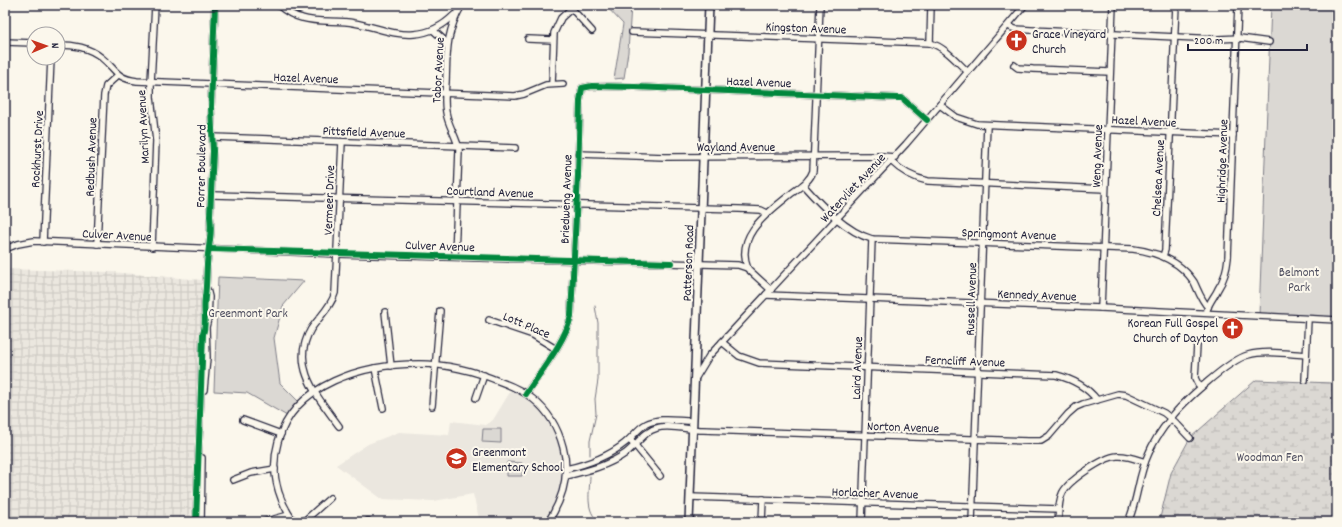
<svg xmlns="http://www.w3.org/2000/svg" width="1342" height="527" font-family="Dekko,sans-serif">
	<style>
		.built { fill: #ebe7df }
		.industrial { fill: url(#industrial-grid) }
		.green { fill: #dbd8d3; stroke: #7e7d87 }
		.wetland { fill: url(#wetland-marsh); stroke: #7e7d87 }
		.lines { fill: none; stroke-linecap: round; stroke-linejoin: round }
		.stream { stroke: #787681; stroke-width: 1 }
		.minor-casing { stroke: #22223b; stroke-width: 8 }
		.major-casing { stroke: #22223b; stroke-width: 10 }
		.minor { stroke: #fbf7ec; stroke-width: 5.5 }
		.major { stroke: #fbf7ec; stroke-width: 7 }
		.cycleway-casing { stroke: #fbf7ec; stroke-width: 8 }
		.cycleway { stroke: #00873e; stroke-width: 6 }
		.labels { text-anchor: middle; stroke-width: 4; stroke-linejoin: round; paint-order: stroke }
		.street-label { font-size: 13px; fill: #22223b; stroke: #fbf7ec }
		.poi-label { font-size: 13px; fill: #22223b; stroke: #fbf7ec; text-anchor: start }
		.park-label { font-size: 13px; fill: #505061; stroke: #fbf7ec }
	</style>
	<defs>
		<pattern id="industrial-grid" width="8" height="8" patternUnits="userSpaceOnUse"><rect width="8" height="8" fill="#ebe7df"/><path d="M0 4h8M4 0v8" fill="none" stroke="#c9c6c0"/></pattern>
		<pattern id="wetland-marsh" width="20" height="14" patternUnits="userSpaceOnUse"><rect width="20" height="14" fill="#dbd8d3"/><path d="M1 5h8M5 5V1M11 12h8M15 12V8" fill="none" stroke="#bcb9b6"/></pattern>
	</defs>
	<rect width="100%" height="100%" fill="#fbf7ec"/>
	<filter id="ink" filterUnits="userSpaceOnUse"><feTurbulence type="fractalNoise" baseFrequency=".025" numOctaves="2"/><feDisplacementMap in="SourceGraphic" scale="8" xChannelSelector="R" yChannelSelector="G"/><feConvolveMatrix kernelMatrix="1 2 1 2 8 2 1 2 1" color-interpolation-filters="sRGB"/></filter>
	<g filter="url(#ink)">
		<path class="built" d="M513 387 546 412 561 441 566 476 548 522H480L473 494 434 501 382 499 336 465 368 444 399 432 449 435 451 421 486 425 493 420Z"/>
		<path class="industrial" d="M5 269 111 272 202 280 191 522H5Z"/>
		<g class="green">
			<path d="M605 5H631L628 52 624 78 614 79 623 24Z"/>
			<path d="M1271 5H1337V320L1259 315Z"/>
			<path d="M218 277 304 281 283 306 274 338 280 383 298 401 287 416 247 393 214 391Z"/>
			<path d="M483 429H501V443L482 442Z"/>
			<path d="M507 462 522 463V476H507Z"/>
		</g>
		<path class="wetland" d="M1256 380 1332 383 1337 493V522H1159L1171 473 1190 438Z"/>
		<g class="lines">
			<g class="stream">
				<path d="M590 455V441L596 414 595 399 598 380V323L595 306"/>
				<path d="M590 476C590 491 584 512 600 522"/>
			</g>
			<defs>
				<g id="minor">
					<path d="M278 5C285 11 293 16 302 18 318 23 337 20 354 23 374 26 393 36 414 34 429 33 443 26 454 15"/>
					<path d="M571 8 592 31"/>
					<path d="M1008 26 1015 29 1031 30 1218 39 1240 38 1269 42"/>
					<path d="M433 30 443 39 447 46"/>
					<path d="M632 32 930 43C945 47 957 62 968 72"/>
					<path d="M528 39 553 40"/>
					<path d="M5 42 34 43"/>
					<path d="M930 43 931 5"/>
					<path d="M58 45C74 45 89 47 102 58 117 70 115 78 137 81L515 96 524 94 546 85 563 84"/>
					<path d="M1014 65 1018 68 1033 69 1110 72"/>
					<path d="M552 84 554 33 561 18 575 5"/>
					<path d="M940 105 956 117 977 124 1233 135"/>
					<path d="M213 137 515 148"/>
					<path d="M578 154 665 157 882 156 895 157"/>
					<path d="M891 161C902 172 913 178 928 181L1105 189"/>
					<path d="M803 185C821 205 846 232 872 239L1133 249C1157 252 1180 261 1194 282 1198 290 1201 300 1208 307"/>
					<path d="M212 195 739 209 761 210 767 213"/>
					<path d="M43 242 51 58"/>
					<path d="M97 244 104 95 106 86 118 75"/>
					<path d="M152 247 156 141 151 97V82L155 5"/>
					<path d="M5 249 18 244 34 241 337 254 738 265 747 268 771 290"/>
					<path d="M455 256 459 150C457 137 448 126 446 112 444 102 445 92 446 82 447 51 446 32 462 5"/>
					<path d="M1163 256 1165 250 1176 5"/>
					<path d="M748 269C734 235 769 212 792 193 800 187 810 181 813 171L820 5"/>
					<path d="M766 295 1101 308 1337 320"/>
					<path d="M1101 308 1113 5"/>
					<path d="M1207 310C1209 302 1215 296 1218 289 1224 280 1227 269 1228 258L1238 5"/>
					<path d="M385 312 391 366"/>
					<path d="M489 320 533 335 556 349"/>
					<path d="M722 342 739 356 759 363 1056 375C1072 379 1087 387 1097 400"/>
					<path d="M1197 345 1195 378 1198 384 1201 387"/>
					<path d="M375 368 383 408"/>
					<path d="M695 379 709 356 906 144 1025 5"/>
					<path d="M1305 380 1308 319"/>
					<path d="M204 390 207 358 206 327 208 319 209 297 207 289"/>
					<path d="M526 394C541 371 565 342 571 316L578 175 580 101 582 88 592 86 635 87 897 98H902L927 120"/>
					<path d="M476 398 484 375"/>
					<path d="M432 406 440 311"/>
					<path d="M243 420 281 434"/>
					<path d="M339 426C318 397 289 366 311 329 319 317 331 307 335 293L342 142"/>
					<path d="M630 439 660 476"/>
					<path d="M566 469C588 464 608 457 625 443 632 438 638 428 646 424 659 417 677 421 692 421"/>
					<path d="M566 476C587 471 608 466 626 453 637 445 644 431 657 428 669 424 690 430 703 430L1028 441H1041L1049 436 1068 414 1076 407 1083 404 1118 394 1126 395 1164 413 1175 422 1190 438"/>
					<path d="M233 480 251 473 275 469"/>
					<path d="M690 497 1059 509"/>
					<path d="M196 522 203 334C207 323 203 310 205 297 207 283 206 268 208 254 210 240 212 230 210 216L213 151 211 107 215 5"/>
					<path d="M201 522 202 458"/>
					<path d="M263 522 289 515"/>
					<path d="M294 522C277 498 270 470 278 442 294 383 364 364 419 364 447 364 475 371 501 382 512 386 523 391 533 399 548 411 558 428 563 447 570 473 563 499 548 522"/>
					<path d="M303 522 330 498"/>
					<path d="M368 522V521"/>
					<path d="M762 522 763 499"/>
					<path d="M862 522 872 239"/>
					<path d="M972 522 987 125"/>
					<path d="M1058 522C1059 513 1058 503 1062 494 1067 481 1104 457 1117 456 1127 455 1136 459 1145 462"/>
					<path d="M1128 522C1138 500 1138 476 1148 455 1153 442 1162 429 1171 418 1183 402 1229 360 1248 355 1265 350 1289 354 1306 355"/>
				</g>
				<path id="major" d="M689 522 709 5"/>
			</defs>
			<use href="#minor" class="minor-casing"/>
			<use href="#major" class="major-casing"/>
			<use href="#minor" class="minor"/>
			<use href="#major" class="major"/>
			<defs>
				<g id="cycleway">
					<path d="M209 249 671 263"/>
					<path d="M526 394C541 371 565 342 571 316L578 175 580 101 582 88 592 86 635 87 897 98H902L927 120"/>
					<path d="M196 522 203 334C207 323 203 310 205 297 207 283 206 268 208 254 210 240 212 230 210 216L213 151 211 107 215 5"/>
				</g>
			</defs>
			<use href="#cycleway" class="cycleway-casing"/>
			<use href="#cycleway" class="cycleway"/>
		</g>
	</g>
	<defs>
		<symbol id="church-disc" viewBox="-11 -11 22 22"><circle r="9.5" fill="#c8321e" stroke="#fbf7ec"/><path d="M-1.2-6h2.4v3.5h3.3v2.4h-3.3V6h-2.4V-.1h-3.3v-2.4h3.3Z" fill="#fff"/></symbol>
		<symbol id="school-disc" viewBox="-11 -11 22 22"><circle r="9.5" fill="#c8321e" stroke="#fbf7ec"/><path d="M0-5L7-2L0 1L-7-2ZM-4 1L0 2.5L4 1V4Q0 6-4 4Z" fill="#fff"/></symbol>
	</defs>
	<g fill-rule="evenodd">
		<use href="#church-disc" x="1004" y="28" width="25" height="25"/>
		<use href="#church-disc" x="1220" y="316" width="25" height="25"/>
		<use href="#school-disc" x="444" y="446" width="25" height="25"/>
	</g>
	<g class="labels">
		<g class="street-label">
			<text transform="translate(806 27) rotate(2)" y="5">Kingston Avenue</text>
			<text transform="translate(437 70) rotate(-87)" y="5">Tabor Avenue</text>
			<text transform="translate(306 77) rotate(2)" y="5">Hazel Avenue</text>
			<text transform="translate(759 81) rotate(2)" y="5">Hazel Avenue</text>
			<text transform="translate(1144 120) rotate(3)" y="5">Hazel Avenue</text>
			<text transform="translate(142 127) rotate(-93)" y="5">Marilyn Avenue</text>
			<text transform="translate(364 131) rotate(2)" y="5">Pittsfield Avenue</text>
			<text x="736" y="151">Wayland Avenue</text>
			<text transform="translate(36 149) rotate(-87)" y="5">Rockhurst Drive</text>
			<text transform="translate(1096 156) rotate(-88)" y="5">Weng Avenue</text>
			<text transform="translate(90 157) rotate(-88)" y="5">Redbush Avenue</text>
			<text transform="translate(1221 161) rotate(-88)" y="5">Highridge Avenue</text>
			<text transform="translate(200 166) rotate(-89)" y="5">Forrer Boulevard</text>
			<text transform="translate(1157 178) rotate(-87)" y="5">Chelsea Avenue</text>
			<text transform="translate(852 187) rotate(-47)" y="5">Watervliet Avenue</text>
			<text transform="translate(490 191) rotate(2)" y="5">Courtland Avenue</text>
			<text transform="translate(565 199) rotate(-88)" y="5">Briedweng Avenue</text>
			<text transform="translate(328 200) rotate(-88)" y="5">Vermeer Drive</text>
			<text transform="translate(1009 233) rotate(2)" y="5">Springmont Avenue</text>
			<text transform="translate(117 234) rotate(3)" y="5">Culver Avenue</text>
			<text transform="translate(440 245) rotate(2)" y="5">Culver Avenue</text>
			<text transform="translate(687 263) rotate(-88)" y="5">Patterson Road</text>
			<text transform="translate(1037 294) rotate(2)" y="5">Kennedy Avenue</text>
			<text transform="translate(970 299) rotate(-88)" y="5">Russell Avenue</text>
			<text transform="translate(527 324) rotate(23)" y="5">Lott Place</text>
			<text transform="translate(965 360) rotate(2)" y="5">Ferncliff Avenue</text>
			<text transform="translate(856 368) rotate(-88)" y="5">Laird Avenue</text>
			<text transform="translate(903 426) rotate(2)" y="5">Norton Avenue</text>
			<text transform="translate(875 492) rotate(2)" y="5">Horlacher Avenue</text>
		</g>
		<g class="poi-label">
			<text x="1032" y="38">Grace Vineyard<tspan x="1032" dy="15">Church</tspan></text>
			<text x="1218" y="327" text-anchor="end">Korean Full Gospel<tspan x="1218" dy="15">Church of Dayton</tspan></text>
			<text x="472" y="456">Greenmont<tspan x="472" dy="15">Elementary School</tspan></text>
		</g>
		<g class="park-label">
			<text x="1299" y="276">Belmont<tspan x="1299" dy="15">Park</tspan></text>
			<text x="248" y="317">Greenmont Park</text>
			<text x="1270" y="461">Woodman Fen</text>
		</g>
	</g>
	<rect width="1342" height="527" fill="none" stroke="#fbf7ec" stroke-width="20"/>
	<rect x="10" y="10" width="1322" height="507" fill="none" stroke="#22223b" stroke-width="1.5" filter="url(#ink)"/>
	<g transform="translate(46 46) rotate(88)"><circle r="19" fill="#fbf7ec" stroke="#a4a2a5"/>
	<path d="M0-3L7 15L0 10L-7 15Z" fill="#c8321e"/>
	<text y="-6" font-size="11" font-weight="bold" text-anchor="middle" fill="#22223b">N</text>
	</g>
	<path d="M1188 44v6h119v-6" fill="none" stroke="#22223b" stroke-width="2"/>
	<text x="1194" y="44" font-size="12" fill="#22223b" stroke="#fbf7ec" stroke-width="3" paint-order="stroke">200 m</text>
</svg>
